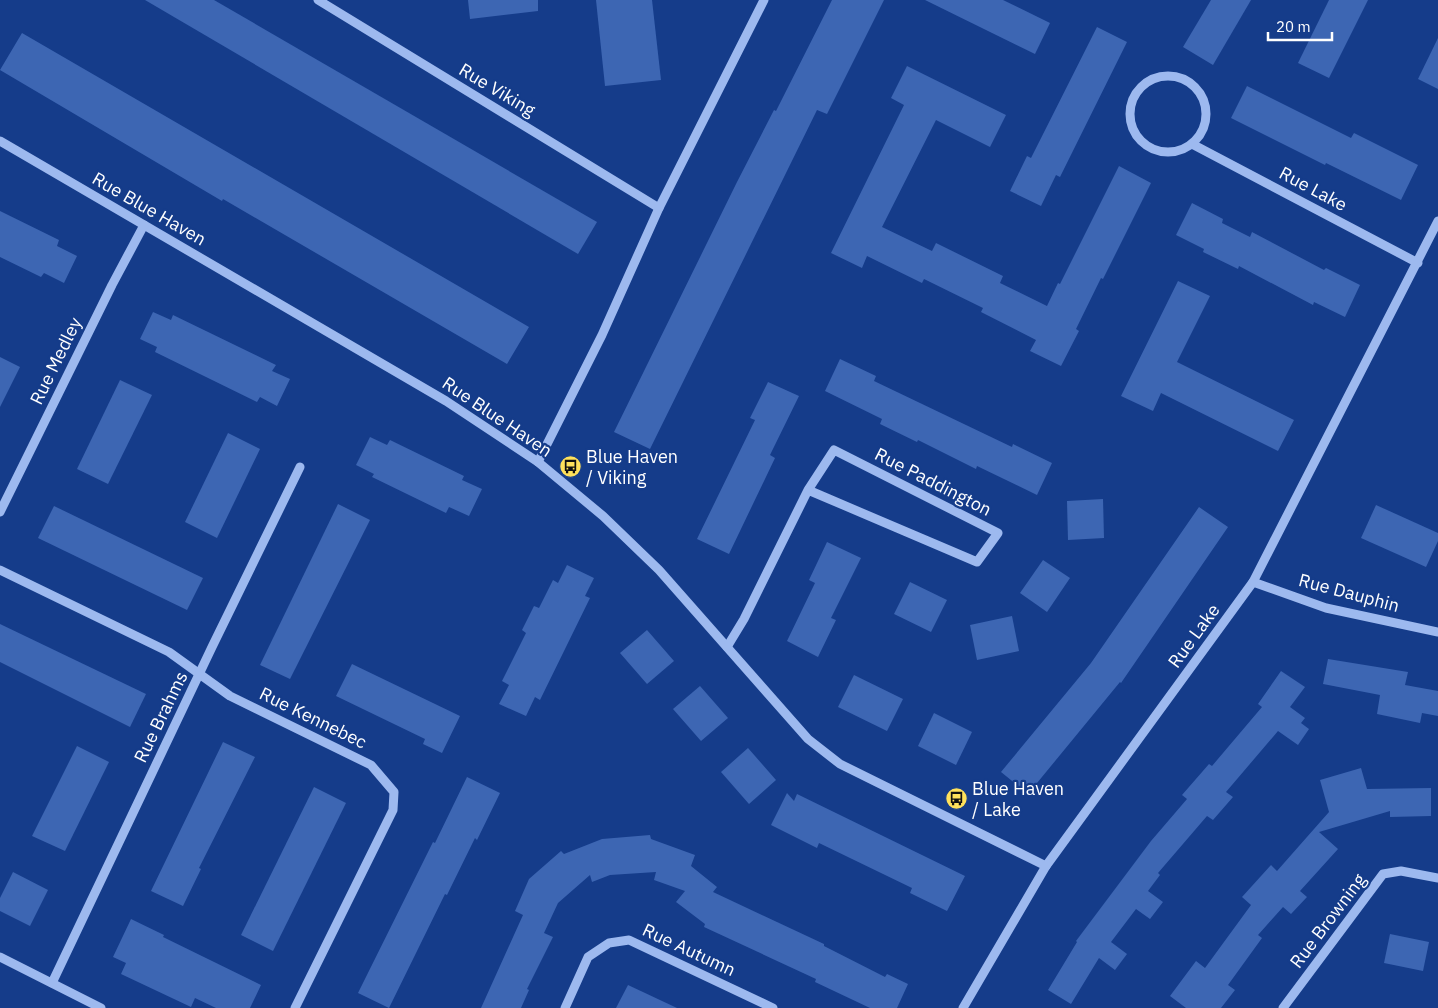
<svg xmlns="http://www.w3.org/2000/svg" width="1438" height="1008" font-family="'IBM Plex Sans',sans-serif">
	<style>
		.building { fill: #3d66b3 }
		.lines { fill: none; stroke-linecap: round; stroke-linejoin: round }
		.minor { stroke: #9db9ef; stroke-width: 9 }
		.labels { text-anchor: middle; stroke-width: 4.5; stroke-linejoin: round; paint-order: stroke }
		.street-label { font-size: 18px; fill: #fff; stroke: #153c8a }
		.poi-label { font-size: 18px; fill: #fff; stroke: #153c8a; text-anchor: start }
	</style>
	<rect width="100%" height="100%" fill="#153c8a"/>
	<g class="building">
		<path d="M145 0H214L597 222 578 254Z"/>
		<path d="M468 0H538V11L470 19Z"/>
		<path d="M596 0H652L661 80 605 86Z"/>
		<path d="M832 0H884L827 114 817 110 650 449 614 432 737 182 774 110 776 111Z"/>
		<path d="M925 0H1003L1050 23 1035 54Z"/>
		<path d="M1211 0H1251L1213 65 1183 47Z"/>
		<path d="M1329 0H1368L1329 78 1298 63Z"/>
		<path d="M1097 27 1127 42 1060 177 1056 175 1041 206 1010 191 1027 156 1031 158Z"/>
		<path d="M22 33 529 327 507 364 223 199 222 201 0 70Z"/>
		<path d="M1438 38V89L1418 79Z"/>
		<path d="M907 66 1006 115 990 147 936 120 882 227 932 251 936 243 1003 276 1000 283 1047 306 1058 283 1060 284 1119 166 1151 183 1103 279 1101 278 1076 329 1079 331 1061 366 1030 351 1036 340 981 312 983 308 924 279 922 283 867 256 862 268 831 253 904 105 891 98Z"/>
		<path d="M1247 86 1351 138 1354 133 1418 165 1401 200 1326 163 1325 165 1231 118Z"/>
		<path d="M1192 203 1223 219 1222 223 1250 237 1252 232 1324 270 1326 268 1360 285 1345 317 1314 302 1313 305 1239 266 1238 269 1203 252 1204 249 1176 235Z"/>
		<path d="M0 211 59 240 57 246 77 256 64 283 44 273 41 277 0 257Z"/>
		<path d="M1178 281 1210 296 1177 362 1294 420 1278 451 1161 393 1153 411 1121 396Z"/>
		<path d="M153 312 171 320 173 315 276 365 272 371 290 379 277 406 260 397 257 402 155 352 157 347 140 339Z"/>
		<path d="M0 357 20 367 0 407Z"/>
		<path d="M840 359 876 376 874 381 1012 447 1013 444 1052 463 1037 495 977 466 976 469 918 440 917 442 880 424 882 419 825 391Z"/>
		<path d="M120 380 152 395 108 484 77 469Z"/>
		<path d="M768 382 799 396 770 455 775 458 729 554 697 539 755 420 750 418Z"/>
		<path d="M228 433 260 449 217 538 185 522Z"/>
		<path d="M370 437 387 445 390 440 464 476 462 480 482 489 469 516 449 507 446 513 372 477 374 474 356 465Z"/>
		<path d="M1103 499 1104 538 1068 540 1067 501Z"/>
		<path d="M338 504 370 520 290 679 260 665Z"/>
		<path d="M1376 505 1438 533V541L1426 567 1361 538Z"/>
		<path d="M54 506 203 578 187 610 38 538Z"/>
		<path d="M1199 507 1228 527 1121 683 1120 682 1028 794 1001 772 1091 663Z"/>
		<path d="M827 542 861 558 831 618 836 620 818 657 787 641 815 583 809 580Z"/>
		<path d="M1043 560 1070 578 1047 612 1020 593Z"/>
		<path d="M567 565 594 578 585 596 590 598 540 700 535 697 526 716 499 704 509 685 502 681 526 633 522 630 534 606 539 608 553 580 558 583Z"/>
		<path d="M910 582 947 600 931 632 894 614Z"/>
		<path d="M1012 616 1019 651 977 660 970 625Z"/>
		<path d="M0 624 146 694 130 727 0 662Z"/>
		<path d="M647 630 674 661 647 684 620 653Z"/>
		<path d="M1328 659 1408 672 1405 685 1438 691V716L1422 713 1420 723 1377 714 1380 695 1323 684Z"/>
		<path d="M352 664 460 716 442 753 423 744 425 739 336 696Z"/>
		<path d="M1281 671 1305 687 1290 707 1305 718 1301 723 1309 729 1298 745 1278 731 1226 792 1233 797 1213 820 1207 816 1158 873 1160 875 1148 891 1163 902 1150 919 1136 909 1111 942 1127 954 1115 970 1099 958 1071 1004 1048 990 1077 942 1076 941 1151 841 1187 799 1182 795 1209 764 1212 766 1262 707 1258 704Z"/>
		<path d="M854 675 903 699 887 731 838 707Z"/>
		<path d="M700 686 728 718 701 741 673 709Z"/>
		<path d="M934 713 972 732 956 765 918 746Z"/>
		<path d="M223 742 255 757 199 868 201 869 183 906 151 891Z"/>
		<path d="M77 746 109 762 65 851 32 836Z"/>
		<path d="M748 748 776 780 749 804 721 772Z"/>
		<path d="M1361 768 1367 789 1431 788V816L1390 817V811L1319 832 1338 849 1300 891 1307 897 1291 914 1283 907 1258 935 1262 938 1228 985 1235 990 1221 1008H1186L1170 996 1196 961 1205 968 1251 905 1242 897 1271 865 1277 871 1329 812 1320 780Z"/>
		<path d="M467 777 500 793 477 840 475 838 447 895 445 894 389 1008 358 993 433 842 435 843Z"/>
		<path d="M314 787 346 803 273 951 241 935Z"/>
		<path d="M787 793 794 801 797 794 965 876 947 911 910 893 912 888 819 843 817 848 771 825Z"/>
		<path d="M650 835 651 839 695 855 691 866 717 887 713 892 824 944V946L885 977 887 974 908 984 897 1008H870L815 982 816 979 704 927 705 924 676 902 685 891 654 880 656 872 610 875 592 882 590 875 558 903 544 933 553 937 527 989 529 990 521 1008H481L523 915 515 911 529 879 561 851 564 854 602 839Z"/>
		<path d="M13 872 48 890 30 926 0 911V898Z"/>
		<path d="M131 919 164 935 163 937 261 985 250 1008H216L195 998 191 1007 121 974 126 963 113 957Z"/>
		<path d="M1390 934 1429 942 1423 971 1384 963Z"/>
		<path d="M628 985 677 1008H616Z"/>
	</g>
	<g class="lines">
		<g class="minor">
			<path d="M318 0 659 208"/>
			<circle cx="1168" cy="114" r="38"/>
			<path d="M0 141 446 401 538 462 603 516 659 570 808 739 840 764 1046 866"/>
			<path d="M1192 144 1418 263"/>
			<path d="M538 462 602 335 659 208 764 0"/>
			<path d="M0 512 112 285 144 225"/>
			<path d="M0 570 169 652 230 696 371 765 394 792 393 810 295 1008"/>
			<path d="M1253 582 1326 608 1438 632"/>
			<path d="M727 647 744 619 808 490 834 450 998 533 977 562 808 490"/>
			<path d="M0 957 101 1008"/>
			<path d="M52 983 212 647 300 467"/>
			<path d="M565 1008 588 957 609 943 629 940 773 1008"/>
			<path d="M963 1008 1046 866 1253 582 1438 221"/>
			<path d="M1283 1008 1383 874 1401 871 1438 878"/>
		</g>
	</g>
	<defs>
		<symbol id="bus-disc" viewBox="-11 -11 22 22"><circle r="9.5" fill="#ffe15b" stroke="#153c8a"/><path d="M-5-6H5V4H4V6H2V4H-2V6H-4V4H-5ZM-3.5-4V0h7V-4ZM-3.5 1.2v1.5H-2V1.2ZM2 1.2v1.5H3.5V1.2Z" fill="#111"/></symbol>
	</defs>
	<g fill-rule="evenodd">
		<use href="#bus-disc" x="558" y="454" width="25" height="25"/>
		<use href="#bus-disc" x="944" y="786" width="25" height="25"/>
	</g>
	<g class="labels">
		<g class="street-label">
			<text transform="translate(497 90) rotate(31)" y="6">Rue Viking</text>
			<text transform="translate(1313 189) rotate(28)" y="6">Rue Lake</text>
			<text transform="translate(149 209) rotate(30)" y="6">Rue Blue Haven</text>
			<text transform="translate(56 361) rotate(-64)" y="6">Rue Medley</text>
			<text transform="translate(497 417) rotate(34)" y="6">Rue Blue Haven</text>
			<text transform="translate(933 482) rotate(27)" y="6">Rue Paddington</text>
			<text transform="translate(1349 593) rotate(15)" y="6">Rue Dauphin</text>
			<text transform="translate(1194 636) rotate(-54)" y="6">Rue Lake</text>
			<text transform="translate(161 717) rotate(-64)" y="6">Rue Brahms</text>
			<text transform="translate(313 718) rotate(26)" y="6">Rue Kennebec</text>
			<text transform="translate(1328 921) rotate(-53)" y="6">Rue Browning</text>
			<text transform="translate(689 950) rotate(25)" y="6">Rue Autumn</text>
		</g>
		<g class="poi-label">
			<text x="586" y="463">Blue Haven<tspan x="586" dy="21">/ Viking</tspan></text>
			<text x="972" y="795">Blue Haven<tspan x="972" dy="21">/ Lake</tspan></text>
		</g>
	</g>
	<path d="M1268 32v8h64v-8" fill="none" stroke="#ffffff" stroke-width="2.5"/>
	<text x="1276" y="32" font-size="15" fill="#ffffff" stroke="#153c8a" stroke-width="4" paint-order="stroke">20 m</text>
</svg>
